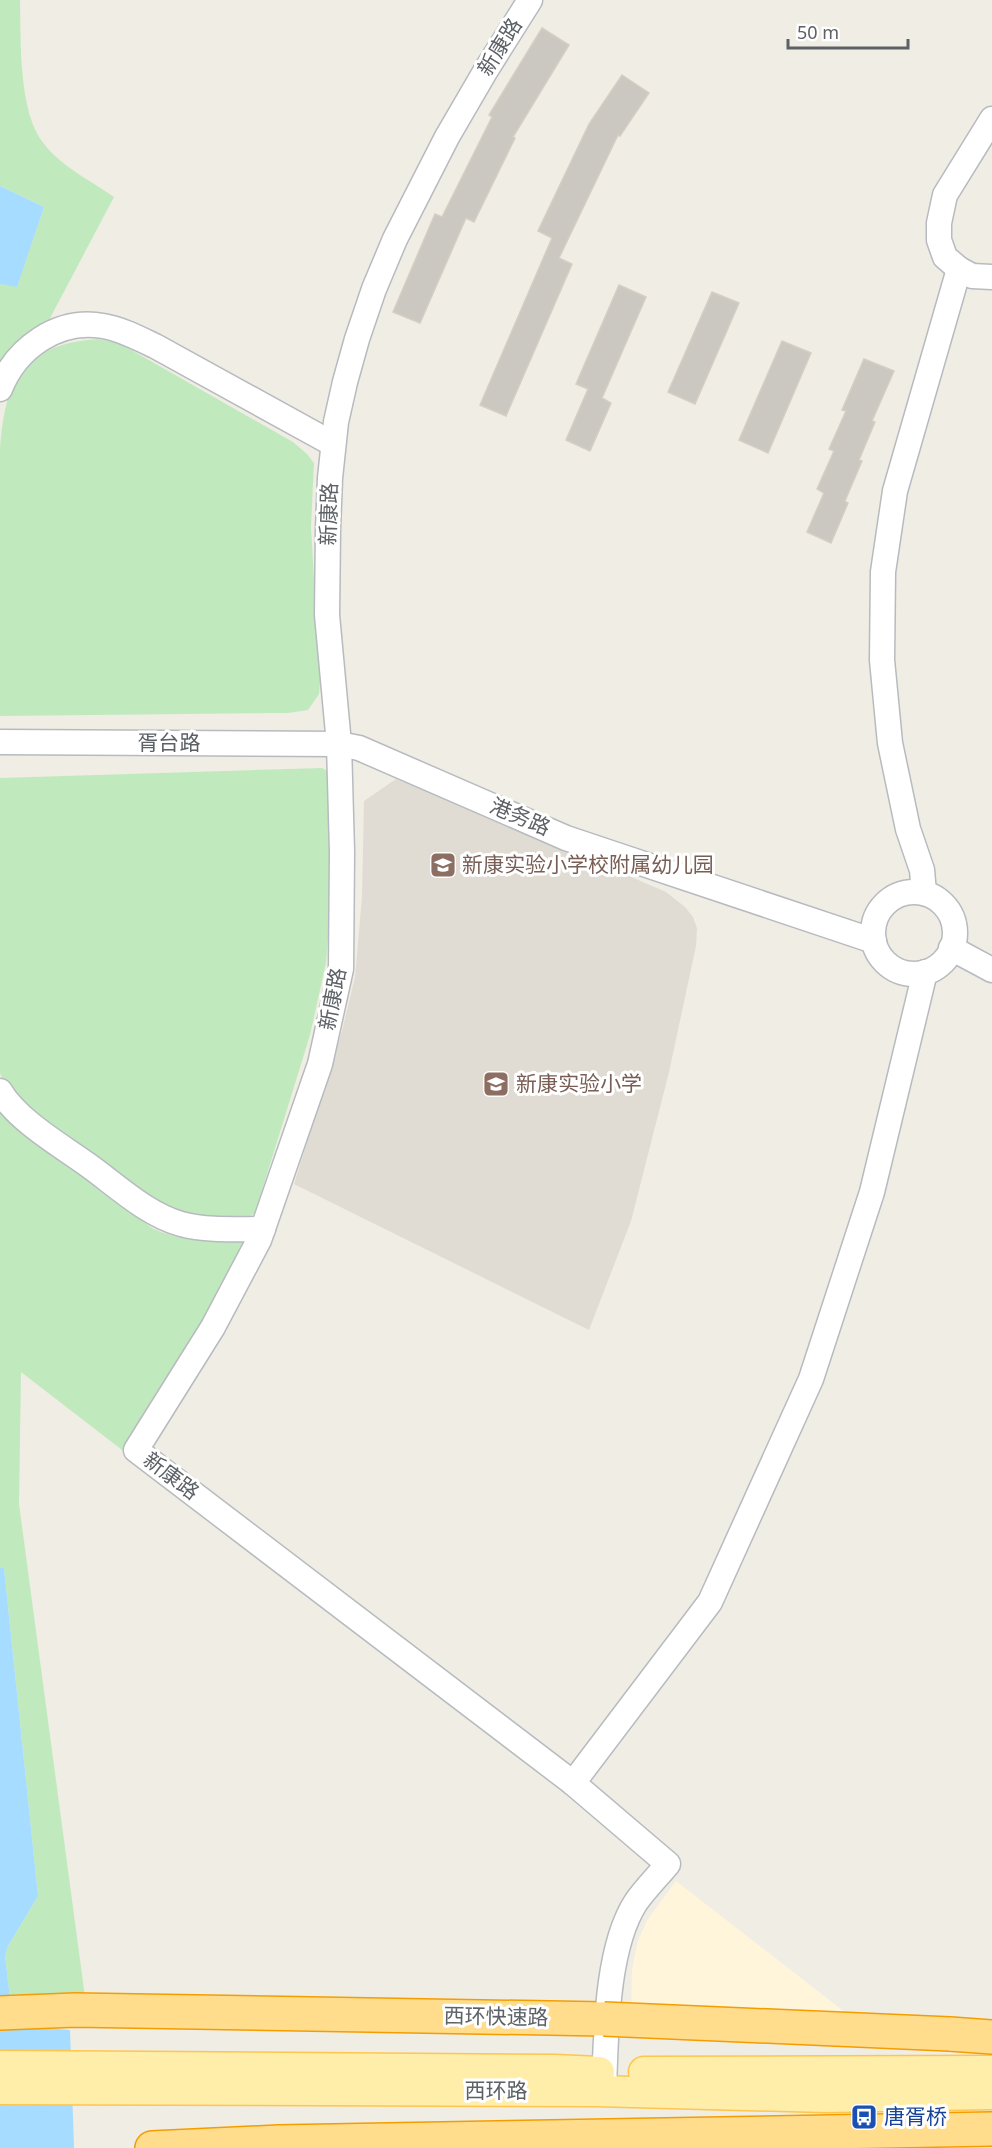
<svg xmlns="http://www.w3.org/2000/svg" width="992" height="2148" font-family="'Noto Sans','Noto Sans SC',sans-serif">
	<style>
		.commercial { fill: #fff5da }
		.education { fill: #e0dcd3 }
		.green { fill: #c0eabe }
		.water { fill: #a5dcff }
		.building { fill: #cbc7c1; stroke: #d6cec2; stroke-width: 1.5 }
		.lines { fill: none; stroke-linecap: round; stroke-linejoin: round }
		.minor-casing { stroke: #b7bbbf; stroke-width: 27 }
		.major-casing { stroke: #ffc54e; stroke-width: 33 }
		.highway-casing { stroke: #f49d00; stroke-width: 36 }
		.minor { stroke: #fff; stroke-width: 24 }
		.major { stroke: #ffedaa; stroke-width: 30 }
		.highway { stroke: #ffdd8c; stroke-width: 33 }
		.highway-bridge-casing { stroke: #f49d00; stroke-width: 36; stroke-linecap: butt }
		.highway-bridge { stroke: #ffdd8c; stroke-width: 33 }
		.labels { text-anchor: middle; stroke-width: 6; stroke-linejoin: round; paint-order: stroke }
		.street-label { font-size: 21px; fill: #5c6166; stroke: #fff }
		.education-label { font-size: 21px; fill: #785e54; stroke: #fff; text-anchor: start }
		.transit-label { font-size: 21px; fill: #164399; stroke: #fff; text-anchor: start }
	</style>
	<rect width="100%" height="100%" fill="#f0ede4"/>
	<path class="commercial" d="M676 1881 850 2016 631 2010 632 1970 638 1940 648 1919Z"/>
	<path class="education" d="M396 779 532 834 666 892 685 907 693 917 697 928 696 946 669 1072 631 1221 589 1330 294 1184 342 1031 355 977 362 897 364 801Z"/>
	<g class="green">
		<path d="M0 0H20C21 40 18 112 44 144 61 166 91 181 114 197L48 322 0 368V284L17 286 44 207 0 186Z"/>
		<path d="M97 339 114 342 126 347 293 442 307 454 314 463 311 527 320 682 319 694 308 710 288 713 0 716V450C5 380 22 345 97 339Z"/>
		<path d="M322 768 331 773 339 802 326 963 310 1035 255 1213 246 1218 198 1217 167 1208 22 1107 3 1081 0 1073V778Z"/>
		<path d="M0 1109 24 1133 152 1228C182 1243 215 1242 248 1241L209 1320 126 1453 21 1372 19 1504 85 1997 10 1998 5 1956 8 1946 38 1896 4 1568H0Z"/>
	</g>
	<g class="water">
		<path d="M0 186 44 207 17 287 0 284Z"/>
		<path d="M0 1568H4L38 1896 8 1946 5 1956 10 1998 34 2021 47 2028 70 2030 74 2148H0Z"/>
	</g>
	<g class="building">
		<path d="M542 28 569 45 513 137 515 138 474 222 466 218 420 323 393 312 435 214 442 217 492 117 489 115Z"/>
		<path d="M622 75 649 93 620 136 618 135 559 258 572 264 506 416 480 405 552 238 538 231 589 124Z"/>
		<path d="M619 285 646 297 602 398 611 403 590 451 566 440 588 389 576 384Z"/>
		<path d="M712 292 739 303 695 404 668 392Z"/>
		<path d="M782 341 811 353 768 453 739 440Z"/>
		<path d="M864 359 894 371 872 421 875 422 859 460 862 461 845 501 848 503 831 543 807 532 824 493 817 489 834 451 829 449 846 411 842 410Z"/>
	</g>
	<g class="lines">
		<defs>
			<g id="minor">
				<path d="M530 0 486 70 447 137 395 239 374 289 357 339 345 382 336 422 330 478 328 529 327 615 339 744 342 852 341 969 320 1064 259 1240 213 1327 136 1450 573 1783"/>
				<path d="M992 119 945 195 939 223V240L945 257 959 269 972 276 992 277"/>
				<path d="M0 389C16 348 58 318 103 326 121 329 138 338 155 346L333 444"/>
				<path d="M0 742 339 744 359 748 566 838 874 941"/>
				<circle cx="914" cy="933" r="41"/>
				<path d="M924 893 922 870 908 829 890 743 882 660 883 572 895 491 959 269"/>
				<path d="M951 948 992 970"/>
				<path d="M0 1091C17 1120 60 1145 88 1165 116 1185 146 1214 181 1224 207 1231 236 1229 263 1229"/>
				<path d="M604 2090C606 2036 606 1948 636 1902 645 1889 658 1876 668 1864L573 1783 710 1602 811 1379 872 1192 925 972"/>
			</g>
			<g id="major">
				<path d="M0 2066 554 2070 599 2072"/>
				<path d="M644 2072 992 2071"/>
				<path d="M0 2089 596 2091 826 2097 992 2094"/>
			</g>
			<g id="highway">
				<path d="M0 2013 75 2010 604 2019"/>
				<path d="M950 2034 992 2037"/>
				<path d="M152 2148 279 2142 992 2129"/>
			</g>
		</defs>
		<use href="#minor" class="minor-casing"/>
		<use href="#major" class="major-casing"/>
		<use href="#highway" class="highway-casing"/>
		<use href="#minor" class="minor"/>
		<use href="#major" class="major"/>
		<use href="#highway" class="highway"/>
		<defs>
			<path id="highway-bridge" d="M604 2019 950 2034"/>
		</defs>
		<use href="#highway-bridge" class="highway-bridge-casing"/>
		<use href="#highway-bridge" class="highway-bridge"/>
	</g>
	<defs>
		<symbol id="school-square" viewBox="-11 -11 22 22"><rect x="-9" y="-9" width="18" height="18" rx="4" fill="#8d6e63" stroke="#fff"/><path d="M0-5L7-2L0 1L-7-2ZM-4 1L0 2.5L4 1V4Q0 6-4 4Z" fill="#fff"/></symbol>
		<symbol id="bus-square" viewBox="-11 -11 22 22"><rect x="-9" y="-9" width="18" height="18" rx="4" fill="#1a4fb4" stroke="#fff"/><path d="M-5-6H5V4H4V6H2V4H-2V6H-4V4H-5ZM-3.5-4V0h7V-4ZM-3.5 1.2v1.5H-2V1.2ZM2 1.2v1.5H3.5V1.2Z" fill="#fff"/></symbol>
	</defs>
	<g fill-rule="evenodd">
		<use href="#school-square" x="428" y="850" width="30" height="30"/>
		<use href="#school-square" x="481" y="1069" width="30" height="30"/>
		<use href="#bus-square" x="849" y="2102" width="30" height="30"/>
	</g>
	<g class="labels">
		<g class="street-label">
			<text transform="translate(500 47) rotate(-58)" y="7">新康路</text>
			<text transform="translate(329 514) rotate(-88)" y="7">新康路</text>
			<text x="169" y="750">胥台路</text>
			<text transform="translate(520 817) rotate(23)" y="7">港务路</text>
			<text transform="translate(333 999) rotate(-79)" y="7">新康路</text>
			<text transform="translate(171 1476) rotate(37)" y="7">新康路</text>
			<text transform="translate(496 2017) rotate(1)" y="7">西环快速路</text>
			<text x="496" y="2098">西环路</text>
		</g>
		<g class="education-label">
			<text x="462" y="872">新康实验小学校附属幼儿园</text>
			<text x="516" y="1091">新康实验小学</text>
		</g>
		<g class="transit-label">
			<text x="884" y="2124">唐胥桥</text>
		</g>
	</g>
	<path d="M788 39v9h120v-9" fill="none" stroke="#5c6166" stroke-width="3"/>
	<text x="797" y="39" font-size="18" fill="#5c6166" stroke="#ffffff" stroke-width="4.5" paint-order="stroke">50 m</text>
</svg>
